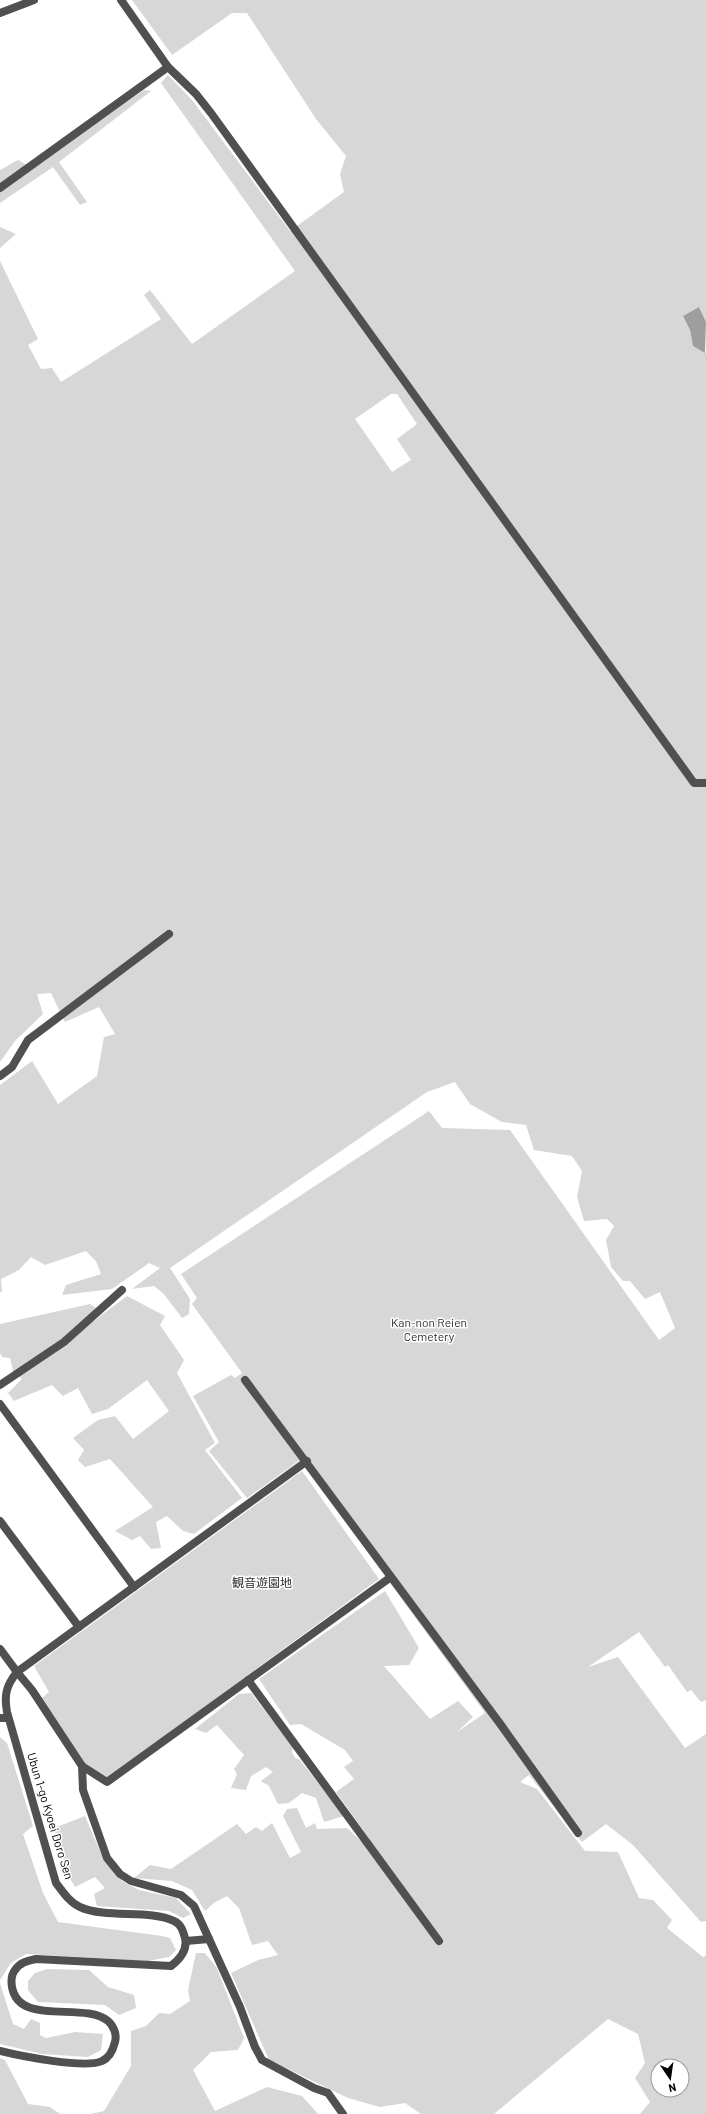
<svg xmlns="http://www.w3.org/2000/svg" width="706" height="2114" font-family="Barlow,'Noto Sans JP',sans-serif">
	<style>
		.green { fill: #d7d7d7; fill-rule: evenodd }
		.water { fill: #9e9e9e }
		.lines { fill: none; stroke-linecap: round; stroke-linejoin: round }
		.minor { stroke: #505050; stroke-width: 8 }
		.tertiary { stroke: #505050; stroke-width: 8 }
		.labels { text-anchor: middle; stroke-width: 3; stroke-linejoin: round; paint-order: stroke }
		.park-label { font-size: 12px; fill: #2e2e2e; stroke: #fff }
		.street-label { font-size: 12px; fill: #000; stroke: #fff }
	</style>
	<rect width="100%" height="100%" fill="#fff"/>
	<g class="green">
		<path d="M132 0H706V322L699 307 683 316 690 330 693 346 706 353V1700L701 1702 691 1690 687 1692 668 1665 665 1667 639 1632 588 1667 618 1657 685 1748 706 1734V1921L701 1922 633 1845 606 1824 582 1842 529 1775 520 1782 537 1789 585 1851 618 1852 639 1898 653 1900 672 1920 667 1928 703 1957 706 1955V2114H640L650 2102 635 2078 645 2063 638 2034 608 2019 494 2114H421L405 2103 380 2107 348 2098 269 2060 231 1973 258 1960 278 1955 268 1941 252 1945 239 1908 227 1896 214 1903 205 1911 192 1890 172 1881 134 1878 150 1865 171 1869 237 1824 246 1834 256 1827 262 1831 272 1823 290 1858 301 1852 283 1816 287 1809 297 1808 306 1828 315 1823 317 1829 347 1828 361 1841 369 1838 336 1792 354 1779 344 1767 353 1761 345 1750 301 1724 290 1725 259 1679 385 1591 419 1648 409 1665 384 1666 430 1719 458 1701 473 1717 457 1732 485 1713 300 1460 247 1498 209 1451 219 1442 193 1396 231 1375 235 1378 242 1373 192 1304 197 1298 181 1274 429 1111 442 1128 510 1130 659 1340 675 1328 660 1292 645 1299 630 1281H623L611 1267 606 1240 614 1226 607 1219 584 1221 577 1197 582 1171 572 1156 534 1150 526 1125 502 1122 470 1104 455 1082 427 1092 170 1268 190 1299 189 1314 182 1318 163 1293 154 1286 132 1289 160 1268 149 1263 112 1289 62 1295 66 1285 101 1274 96 1261 86 1251 45 1265 31 1257 19 1270 1 1279 2 1292H0V1085L32 1061 58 1104 97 1076 104 1037 115 1034 99 1007 65 1022 51 993 37 994 43 1014 15 1041 0 1062V261L38 339 28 345 41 369 52 368 61 382 161 319 144 295 150 290 192 344 295 271 161 83 168 75 192 100 290 231 344 192 340 174 346 156 316 119 247 13H232L172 55ZM391 394H397L417 424 397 439 411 460 392 472 355 419ZM658 2066H682V2090H658Z"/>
		<path d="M144 90 151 91 59 162 87 202 80 205 53 167 0 203V170L18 160 32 168Z"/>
		<path d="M0 227 16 234 0 248Z"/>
		<path d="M127 1296 165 1316 160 1325 184 1360 177 1373 215 1443 205 1450 242 1498 194 1534 183 1531 167 1516 156 1522 161 1548 151 1549 140 1536 132 1540 115 1531 153 1507 110 1459 85 1467 78 1460 84 1450 73 1438 98 1420 115 1416 133 1439 169 1411 147 1380 108 1409 92 1414 78 1388 63 1396 52 1385 14 1401 8 1393 22 1379 13 1371 10 1358 2 1357 0 1353V1324L90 1304 96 1308 65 1338 83 1329Z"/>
		<path d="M302 1471 379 1579 107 1778 84 1763 42 1698 49 1692 34 1666Z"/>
		<path d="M251 1693 293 1747 292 1752 295 1758 299 1759 344 1816 324 1822 316 1798 302 1793 289 1803 278 1804 269 1786 261 1781 273 1772 266 1767 251 1776 246 1790 231 1788 237 1774 234 1769 244 1755 217 1725 206 1733 195 1729 239 1694Z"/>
		<path d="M0 1737 7 1743 33 1826 23 1834 43 1893 58 1922 162 1936 170 1938 176 1950 169 1957 148 1961 26 1954 11 1963 0 1980Z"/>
		<path d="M85 1816 102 1856 122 1881 139 1890 176 1898 191 1914 183 1918 169 1911 97 1906 94 1894 105 1888 95 1877 75 1887 68 1875 54 1828Z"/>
		<path d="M196 1953H205L217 1968 244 2038 238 2050 211 2052 193 2070 215 2111 267 2087 302 2096 318 2114H91L104 2111 131 2066V2031L146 2026 159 2013 170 2014 190 2001 188 1990Z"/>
		<path d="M47 1969 89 1970 108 1987 134 1995 136 2008 119 2015 105 2005 38 2002 28 1990V1981L35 1973Z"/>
		<path d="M0 1983 13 2024 24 2029 31 2019 40 2023V2035L46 2038 75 2032 103 2034 101 2050 88 2057 42 2054 0 2044Z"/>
		<path d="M0 2058 5 2060 28 2104 50 2107 60 2114H0Z"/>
	</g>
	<path class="water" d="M699 307 706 322 705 353 693 346 690 330 683 316Z"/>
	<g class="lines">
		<g class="minor">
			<path d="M121 0 168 67 196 94 211 113 694 783H706"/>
			<path d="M0 188 168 67"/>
			<path d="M0 1076 12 1067 28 1040 169 934"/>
			<path d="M245 1380 501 1725 578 1833"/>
			<path d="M0 1385 64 1342 122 1290"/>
			<path d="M0 1404 134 1587"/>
			<path d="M307 1461 17 1672 32 1690 82 1766 107 1782 391 1577"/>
			<path d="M0 1521 79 1627"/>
			<path d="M248 1680 439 1941"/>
			<path d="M0 1718H8"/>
			<path d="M82 1766 83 1790 107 1858 120 1874 131 1881 181 1895 194 1906 240 2007 255 2047 262 2060 314 2088 328 2093 343 2114"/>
			<path d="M186 1941 209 1939"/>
		</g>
		<g class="tertiary">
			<path d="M0 13 34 0"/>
			<path d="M0 1649 17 1672C6 1686 4 1695 7 1712L56 1883C63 1892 70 1903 80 1907 106 1919 150 1909 174 1921 181 1924 183 1931 185 1938 188 1950 180 1959 171 1966L36 1959C27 1961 21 1962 15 1970 11 1975 11 1981 12 1987 19 2027 84 2001 108 2021 114 2026 117 2035 115 2042 113 2050 109 2058 102 2061 85 2069 20 2056 0 2051"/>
		</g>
	</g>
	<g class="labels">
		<g class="park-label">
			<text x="429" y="1327">Kan-non Reien<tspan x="429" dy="14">Cemetery</tspan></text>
			<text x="262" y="1587">観音遊園地</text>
		</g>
		<g class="street-label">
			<text transform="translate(50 1816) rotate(73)" y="4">Ubun 1-go Kyoei Doro Sen</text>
		</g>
	</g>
	<g transform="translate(670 2078) rotate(167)"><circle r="19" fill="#ffffff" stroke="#999999"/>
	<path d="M0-3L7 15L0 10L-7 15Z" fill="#000000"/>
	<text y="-6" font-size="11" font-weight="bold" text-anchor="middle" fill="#000000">N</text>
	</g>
</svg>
